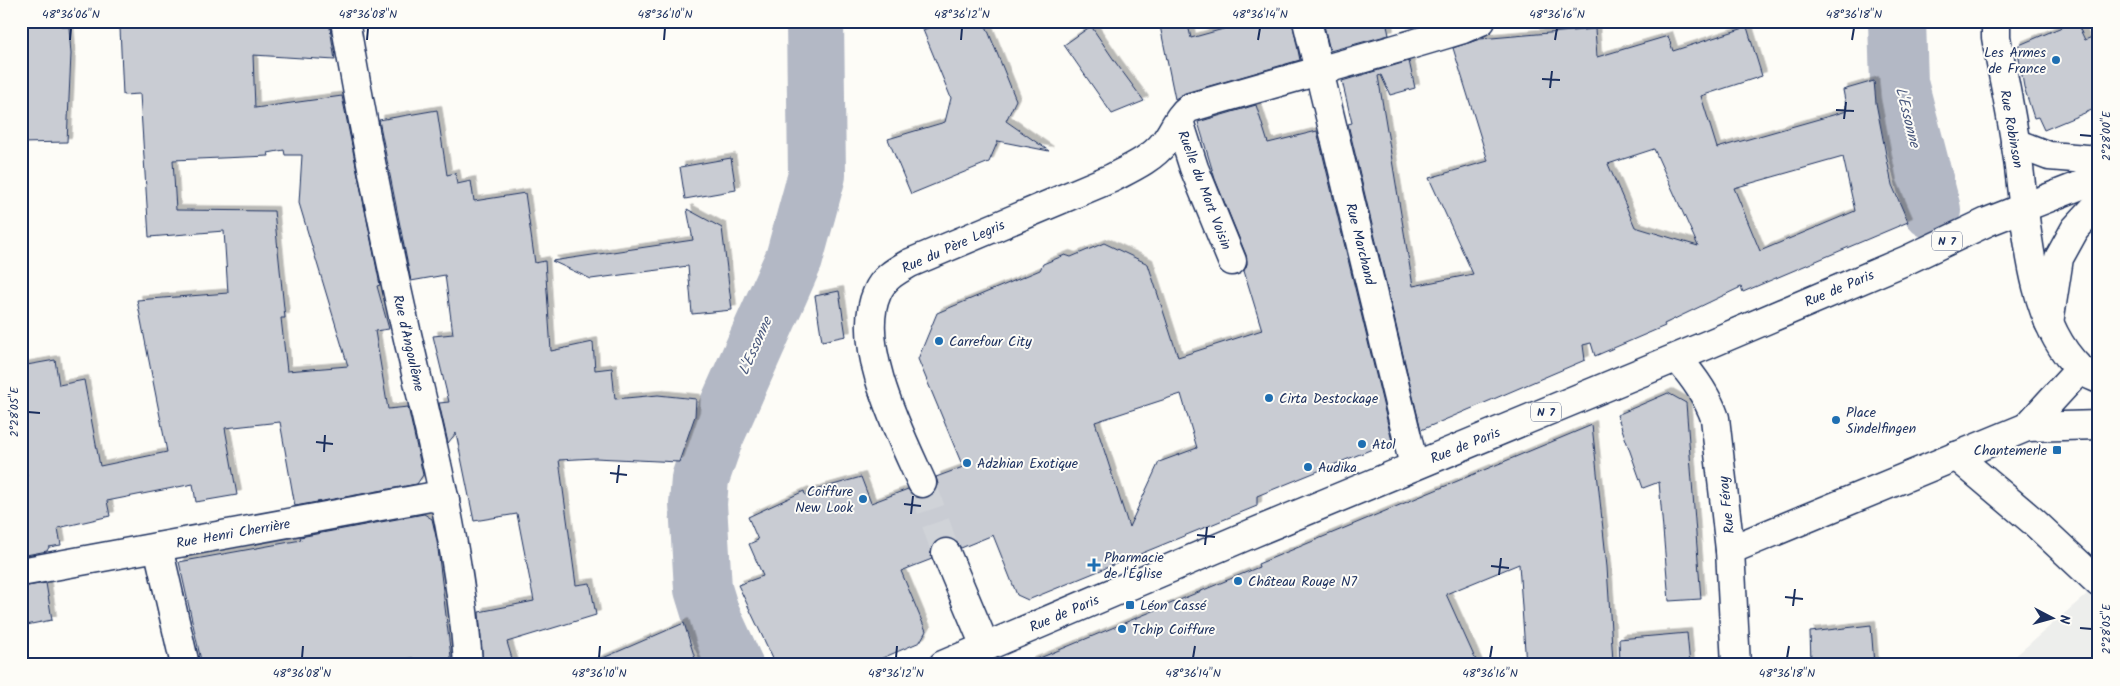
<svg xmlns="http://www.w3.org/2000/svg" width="2120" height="686" font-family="Kalam,sans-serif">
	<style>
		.built { fill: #edeeec }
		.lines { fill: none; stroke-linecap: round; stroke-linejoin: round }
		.river { stroke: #b3b8c5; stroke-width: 58 }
		.building { fill: #c9ccd3; stroke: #1b2f5e; fill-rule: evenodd; filter: url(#shadow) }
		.street-tunnel { stroke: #d0d3d8; stroke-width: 28; stroke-dasharray: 28 14; stroke-linecap: butt }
		.street-casing { stroke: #1b2f5e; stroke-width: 31 }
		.secondary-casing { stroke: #1b2f5e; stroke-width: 31 }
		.primary-casing { stroke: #1b2f5e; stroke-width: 31 }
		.street { stroke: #fdfcf7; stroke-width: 28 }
		.secondary { stroke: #fdfcf7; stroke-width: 28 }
		.primary { stroke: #fdfcf7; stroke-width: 28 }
		.ticks { fill: none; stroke: #1b2f5e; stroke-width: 2 }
		.poi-dot { fill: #1f6fb2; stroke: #fdfcf7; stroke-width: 2 }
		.labels { text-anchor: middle; stroke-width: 4; stroke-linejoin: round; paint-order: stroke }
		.shield { fill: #fdfcf7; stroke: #5f6c8c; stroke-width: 1 }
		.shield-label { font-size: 12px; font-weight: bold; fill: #1b2f5e }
		.poi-label { font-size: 14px; fill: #1b2f5e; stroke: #fdfcf7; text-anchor: start }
		.street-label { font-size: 14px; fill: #1b2f5e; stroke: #fdfcf7 }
		.water-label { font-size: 15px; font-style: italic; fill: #49587d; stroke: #fdfcf7 }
		.neatline { fill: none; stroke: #1b2f5e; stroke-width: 2 }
		.ticks-label { font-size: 12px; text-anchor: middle; fill: #1b2f5e }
	</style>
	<defs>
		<filter id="shadow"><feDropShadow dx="4.5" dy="-4.5" stdDeviation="0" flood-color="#0004"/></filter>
	</defs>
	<rect width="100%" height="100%" fill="#fdfcf7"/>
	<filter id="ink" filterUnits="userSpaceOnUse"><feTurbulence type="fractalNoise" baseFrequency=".02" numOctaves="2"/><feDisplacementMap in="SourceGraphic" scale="10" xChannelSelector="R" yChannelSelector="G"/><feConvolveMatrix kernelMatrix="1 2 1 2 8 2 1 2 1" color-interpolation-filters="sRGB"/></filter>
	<g filter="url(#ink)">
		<path class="built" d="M2087 594 2099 604V665H2005Z"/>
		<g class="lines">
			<g class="river">
				<path d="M1897 21 1899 83 1932 210"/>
				<path d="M734 665 711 615 703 589 698 504 700 479 715 436 794 259 817 175 815 21"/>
			</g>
		</g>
		<g class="building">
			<path d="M21 21H62L63 27H69L71 54 67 142 21 143Z"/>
			<path d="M251 21H329L335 60 253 55 255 108 342 96 380 285 377 286 389 329 375 331 388 409 408 407 423 475 417 484 295 506 280 422 225 428 237 495 196 502 193 484 107 501 110 516 58 528 61 545 49 547 47 551 21 556V477L27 476 21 445V366L55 360 59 385 84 380 100 466 167 452 137 300 228 293 224 231 149 237 140 94 123 95 120 28ZM284 150 285 155H302L299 203 348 366 287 371 281 318H285L274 211 176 210 173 160 269 156 268 153Z"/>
			<path d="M945 21H984L1016 100 1006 121 1049 151 998 141 989 162 911 194 888 139 945 122 951 98 923 30Z"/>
			<path d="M1159 21H1187L1191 38 1252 21H1292L1300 60 1185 93 1175 99Z"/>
			<path d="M1323 21H1386L1389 35 1330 51Z"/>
			<path d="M2076 21 2085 40 2099 34V107L2044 130 2038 117 2034 118 2024 87 2017 46Z"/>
			<path d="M1091 26 1116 63 1144 101 1112 114 1064 45Z"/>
			<path d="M1747 27 1762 76 1701 96 1717 148 1847 111 1843 90 1874 81 1876 103 1892 185 1908 222 1743 292 1741 287 1664 324 1665 326 1595 356 1591 343 1583 345 1585 360 1421 430 1348 124 1352 123 1342 81 1409 61 1415 88 1390 95 1381 75 1378 76 1413 286 1473 274 1429 178 1488 161 1453 48 1480 39 1595 29 1597 57 1668 36 1673 51ZM1654 149 1698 246 1635 227 1608 164ZM1843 157 1855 211 1760 251 1734 188Z"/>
			<path d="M1256 105 1268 143 1317 131 1392 441 1257 496V506L1028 600 1017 595 993 535 961 548 955 540 947 538H940L933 544 930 552 932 559 901 571 926 631 920 642 866 665H776L738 585 763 576 749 544 758 540 748 517 804 491 805 495 819 489 861 477 871 503 908 489 913 496 921 499 928 497 935 492 938 484 936 477 963 467 918 359 937 313 1040 270 1043 264 1065 255 1071 257 1104 243 1148 264 1178 357 1262 330 1244 271 1247 264 1246 255 1215 179 1198 122ZM1181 394 1197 448 1159 462 1129 527 1095 422Z"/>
			<path d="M437 110 447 175 455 173 457 184 471 181 474 201 525 193 535 263 545 261 551 351 593 342 595 370 612 368 615 399 658 395 696 399 695 416 679 462 595 458 559 460 576 585 590 583 596 615 507 642 514 665H483L479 612 534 601 517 514 474 521 456 433 448 443 439 403 449 402 433 336 453 334 445 275 411 281 379 120Z"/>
			<path d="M731 158 736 190 685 199 680 167Z"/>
			<path d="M687 209 722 228 732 310 692 314 688 266 591 279 552 261 693 240Z"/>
			<path d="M839 291 846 336 822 341 815 296Z"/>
			<path d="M1668 393 1686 403 1701 599 1669 601 1659 482 1643 488 1617 415Z"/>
			<path d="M1592 425 1607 567 1613 662 1583 665H1526L1519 564 1446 594 1478 665H1023L1259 567 1258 564Z"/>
			<path d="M424 514 432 519 437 541 452 665H414L413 658 376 661 375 658 307 665H202L179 562 301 540 300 537Z"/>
			<path d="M46 583 52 620 21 626V587Z"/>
			<path d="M684 623 697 665H587Z"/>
			<path d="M1871 625 1874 665H1823V662H1811L1810 632Z"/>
			<path d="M1687 633 1690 665H1620L1619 639Z"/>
		</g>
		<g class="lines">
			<path class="street-tunnel" d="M922 483 946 553"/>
			<defs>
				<g id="street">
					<path d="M1307 21 1414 466"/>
					<path d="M1179 121 1194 168 1232 261"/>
					<path d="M1956 456 2034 522 2099 583"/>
					<path d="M922 483C901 436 854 345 877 293 883 278 896 271 910 263L1112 178C1129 169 1152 159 1164 143 1173 132 1178 116 1189 108 1280 81 1372 57 1463 29L1481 21"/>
					<path d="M158 547 185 665"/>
					<path d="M946 553 985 646"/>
					<path d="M21 572 430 497 445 499"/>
				</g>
				<g id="secondary">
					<path d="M345 21C363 124 383 228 406 330 431 439 461 552 468 665"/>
					<path d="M1996 21V37C2004 83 2015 129 2020 176 2027 235 2033 324 2079 368 2084 373 2092 376 2099 379"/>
					<path d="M1677 358C1693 376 1707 395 1715 418L1730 550 1736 665"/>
					<path d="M2027 427 2080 369"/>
					<path d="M1730 550 2027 427 2099 425"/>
				</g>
				<g id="primary">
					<path d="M2015 143 2049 156 2099 160"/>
					<path d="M2049 323 2059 258 2075 229 2099 203"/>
					<path d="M943 665 1253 533 1707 345 1907 260 1987 222 2099 178"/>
				</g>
			</defs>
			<use href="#street" class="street-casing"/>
			<use href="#secondary" class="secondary-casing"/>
			<use href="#primary" class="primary-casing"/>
			<use href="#street" class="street"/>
			<use href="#secondary" class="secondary"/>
			<use href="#primary" class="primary"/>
		</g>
	</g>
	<path class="ticks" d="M70 40 71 28M367 40 368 28M664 40 665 28M961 40 962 28M1258 40 1260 28M1555 40 1557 28M1852 40 1854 28M1542 79 1560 80M1550 88 1552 71M1836 110 1854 111M1844 119 1846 102M2080 135 2092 136M28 412 40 413M316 442 333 444M324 452 325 435M610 473 627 475M617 483 619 465M904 504 921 506M911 514 913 496M1197 535 1215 537M1205 545 1207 527M1491 566 1509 568M1499 575 1501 558M1785 597 1803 599M1793 606 1795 589M2080 628 2092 629M302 658 303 646M599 658 600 646M896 658 897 646M1193 658 1195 646M1490 658 1492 646M1787 658 1789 646"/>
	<g class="poi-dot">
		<circle cx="2056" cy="60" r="5"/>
		<circle cx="939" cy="341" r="5"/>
		<circle cx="1269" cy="398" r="5"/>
		<circle cx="1836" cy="420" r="5"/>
		<circle cx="1362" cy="444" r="5"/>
		<rect x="2052" y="445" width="10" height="10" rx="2.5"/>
		<circle cx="967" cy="463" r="5"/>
		<circle cx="1308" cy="467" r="5"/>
		<circle cx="863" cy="499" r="5"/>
		<path d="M1091.5 557.5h5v5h5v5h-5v5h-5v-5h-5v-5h5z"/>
		<circle cx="1238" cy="581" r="5"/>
		<rect x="1125" y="600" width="10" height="10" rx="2.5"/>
		<circle cx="1122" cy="629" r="5"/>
	</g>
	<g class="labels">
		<g class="shield">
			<rect x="1932" y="231.5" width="30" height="19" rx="4"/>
			<rect x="1531" y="402.5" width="30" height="19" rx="4"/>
		</g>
		<g class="shield-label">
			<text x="1947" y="245">N 7</text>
			<text x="1546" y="416">N 7</text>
		</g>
		<g class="poi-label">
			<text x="2046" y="57" text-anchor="end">Les Armes<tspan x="2046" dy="16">de France</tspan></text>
			<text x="949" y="346">Carrefour City</text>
			<text x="1279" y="403">Cirta Destockage</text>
			<text x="1846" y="417">Place<tspan x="1846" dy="16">Sindelfingen</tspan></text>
			<text x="1372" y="449">Atol</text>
			<text x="2047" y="455" text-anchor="end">Chantemerle</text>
			<text x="977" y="468">Adzhian Exotique</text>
			<text x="1318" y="472">Audika</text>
			<text x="853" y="496" text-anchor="end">Coiffure<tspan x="853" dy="16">New Look</tspan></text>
			<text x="1104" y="562">Pharmacie<tspan x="1104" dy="16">de l'Église</tspan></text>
			<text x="1248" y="586">Château Rouge N7</text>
			<text x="1140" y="610">Léon Cassé</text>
			<text x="1132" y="634">Tchip Coiffure</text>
		</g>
		<g class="street-label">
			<text transform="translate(2012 129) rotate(80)" y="5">Rue Robinson</text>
			<text transform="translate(1205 190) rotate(69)" y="5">Ruelle du Mort Voisin</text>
			<text transform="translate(1361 244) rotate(76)" y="5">Rue Marchand</text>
			<text transform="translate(953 246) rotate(-24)" y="5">Rue du Père Legris</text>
			<text transform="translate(1839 288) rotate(-23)" y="5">Rue de Paris</text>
			<text transform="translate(409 343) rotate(77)" y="5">Rue d'Angoulême</text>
			<text transform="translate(1465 445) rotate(-22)" y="5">Rue de Paris</text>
			<text transform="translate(1726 505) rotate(-96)" y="5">Rue Féray</text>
			<text transform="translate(233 533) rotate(-10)" y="5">Rue Henri Cherrière</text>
			<text transform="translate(1064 613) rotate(-23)" y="5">Rue de Paris</text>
		</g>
		<g class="water-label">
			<text transform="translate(1908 117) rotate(76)" y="5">L'Essonne</text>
			<text transform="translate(755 346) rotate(-66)" y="5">L'Essonne</text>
		</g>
	</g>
	<rect width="2120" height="686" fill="none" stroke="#fdfcf7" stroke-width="55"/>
	<g transform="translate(2052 618) rotate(96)" stroke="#fdfcf7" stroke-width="4" paint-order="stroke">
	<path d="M0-4L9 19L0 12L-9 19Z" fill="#1b2f5e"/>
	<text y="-8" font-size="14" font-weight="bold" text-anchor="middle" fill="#1b2f5e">N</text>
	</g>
	<rect x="28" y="28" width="2064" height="630" class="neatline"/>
	<g class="ticks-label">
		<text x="71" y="18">48°36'06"N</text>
		<text x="368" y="18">48°36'08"N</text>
		<text x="665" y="18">48°36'10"N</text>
		<text x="962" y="18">48°36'12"N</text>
		<text x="1260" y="18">48°36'14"N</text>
		<text x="1557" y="18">48°36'16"N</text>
		<text x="1854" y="18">48°36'18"N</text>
		<text transform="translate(2106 136) rotate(-90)" y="4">2°28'00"E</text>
		<text transform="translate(14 412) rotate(-90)" y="4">2°28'05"E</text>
		<text transform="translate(2106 629) rotate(-90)" y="4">2°28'05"E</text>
		<text x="302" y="677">48°36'08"N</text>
		<text x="599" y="677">48°36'10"N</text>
		<text x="896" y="677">48°36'12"N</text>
		<text x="1193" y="677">48°36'14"N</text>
		<text x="1490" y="677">48°36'16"N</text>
		<text x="1787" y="677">48°36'18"N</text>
	</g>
</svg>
